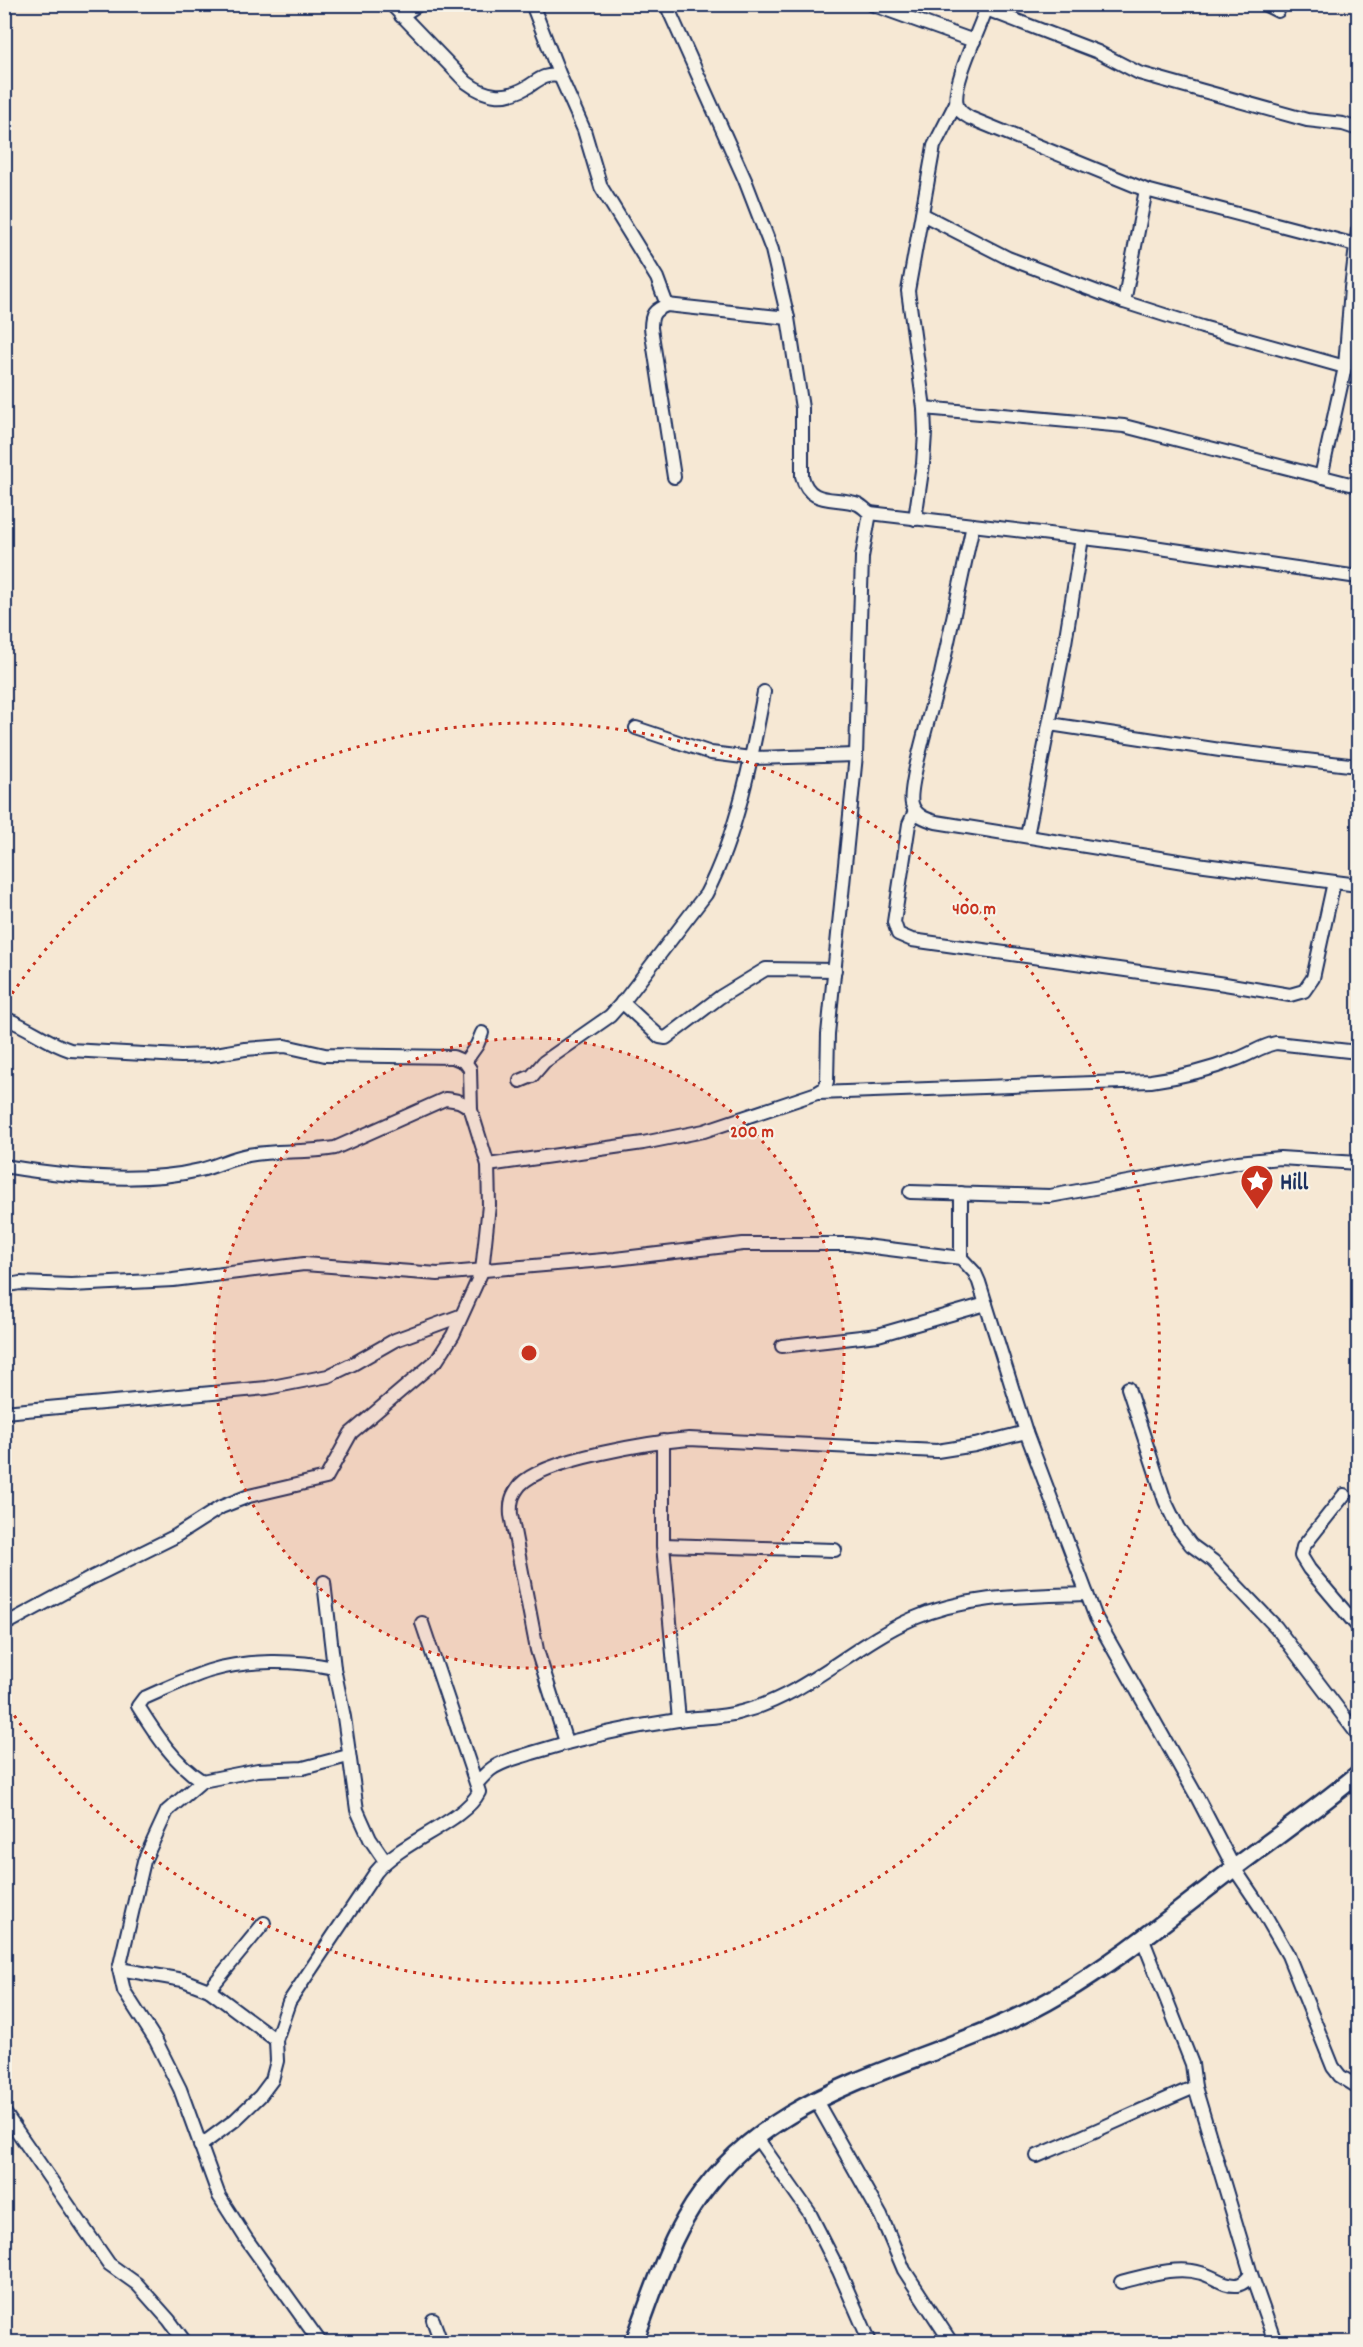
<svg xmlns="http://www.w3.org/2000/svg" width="1363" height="2347" font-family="Dekko,sans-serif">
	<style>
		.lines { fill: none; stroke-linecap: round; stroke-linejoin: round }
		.minor-casing { stroke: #1b2f5e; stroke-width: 16 }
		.major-casing { stroke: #1b2f5e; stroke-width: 21 }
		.minor { stroke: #f7f3e8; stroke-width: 12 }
		.major { stroke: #f7f3e8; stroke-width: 16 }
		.ring { fill: none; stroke: #c8321e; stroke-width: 3; stroke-dasharray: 3 6 }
		.labels { text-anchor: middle; stroke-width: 4.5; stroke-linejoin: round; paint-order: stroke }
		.poi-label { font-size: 24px; font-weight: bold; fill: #1b2f5e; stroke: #f7f3e8; text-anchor: start }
		.centre { fill: #c8321e; stroke: #f7f3e8; stroke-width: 3 }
		.ring-label { font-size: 18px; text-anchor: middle; font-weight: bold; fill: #c8321e; stroke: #f7f3e8; stroke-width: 4.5; stroke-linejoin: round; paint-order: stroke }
	</style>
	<rect width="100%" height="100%" fill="#f6e8d4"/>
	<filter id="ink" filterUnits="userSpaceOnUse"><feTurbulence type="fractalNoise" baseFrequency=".0167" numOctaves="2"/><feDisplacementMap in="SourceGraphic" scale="12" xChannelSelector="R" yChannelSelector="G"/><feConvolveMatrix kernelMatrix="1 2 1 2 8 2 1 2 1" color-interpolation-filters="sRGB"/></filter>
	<g filter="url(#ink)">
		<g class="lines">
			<defs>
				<g id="minor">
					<path d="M391 4 466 82C487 98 506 100 529 86 541 78 545 74 560 76"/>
					<path d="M532 4 560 76 584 130 601 187 657 278 667 305"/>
					<path d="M871 4 974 41"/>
					<path d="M988 4C981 27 951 85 957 105 959 112 965 115 970 118L1146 190 1356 245"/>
					<path d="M1264 4 1278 11"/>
					<path d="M986 9 1098 52 1139 73 1307 120 1343 124 1358 129"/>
					<path d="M401 16 419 4"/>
					<path d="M922 214 1008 258 1124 302 1202 327 1345 367"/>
					<path d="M1124 302 1146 190"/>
					<path d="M924 408 1124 426 1358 486"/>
					<path d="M674 477 651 328C651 314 654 310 667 305L788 318"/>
					<path d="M1321 477 1345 367 1351 288 1358 230"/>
					<path d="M870 513 1126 543 1358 577"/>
					<path d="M915 519 923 464 925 433 924 408 908 291 934 146 956 103"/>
					<path d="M973 525C962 575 952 624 941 674 935 696 907 787 912 804 915 815 925 819 936 822L1197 864 1358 885"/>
					<path d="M1050 724 1220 750 1358 766"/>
					<path d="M636 728 711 753 751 758 856 755"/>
					<path d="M915 811 909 824 894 922 898 934 912 940 1225 984 1290 995 1304 991 1313 978 1334 882"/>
					<path d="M1027 836 1065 643 1082 538"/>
					<path d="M622 1002 660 1037 666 1038 720 997 766 969 835 970"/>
					<path d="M4 1018C28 1026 47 1043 70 1050L181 1056 210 1055 245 1049 285 1046 325 1055 453 1057 465 1062 470 1069 471 1110 488 1165 489 1205 482 1271 453 1335 437 1360 351 1433 326 1478 249 1496 221 1507 174 1537 91 1578 4 1625"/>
					<path d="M465 1062 477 1045 482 1033"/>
					<path d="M520 1081 532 1076 544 1062 610 1016 627 997 706 894C737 835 752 757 764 692"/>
					<path d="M818 1093 1151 1081C1181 1077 1209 1070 1237 1059 1251 1054 1261 1046 1276 1043L1358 1052"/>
					<path d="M488 1165 643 1143 704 1131 817 1093 825 1088 827 1081 828 1034 856 755 862 557 870 513C866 510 862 506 858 504 835 496 809 506 802 476V408L788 318 772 250 745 180 666 4"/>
					<path d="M4 1166C63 1176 142 1184 200 1170 217 1166 231 1158 248 1155 277 1150 306 1153 335 1148L445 1099C457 1100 463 1101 471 1110"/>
					<path d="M910 1192 1050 1196 1238 1162 1280 1158 1358 1163"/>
					<path d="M961 1193V1258"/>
					<path d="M4 1286 20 1283 71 1285 173 1280 304 1264 438 1274 615 1259 743 1244H849L961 1258 975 1273 979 1282 1026 1432 1096 1618 1196 1795 1234 1868 1261 1908 1288 1955 1333 2067 1340 2076 1356 2086"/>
					<path d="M782 1346 878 1335 986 1304"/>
					<path d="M1128 1388 1165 1501 1178 1528 1191 1545 1213 1561 1276 1627 1358 1735"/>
					<path d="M4 1412 267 1388 328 1376 353 1364 395 1340 460 1316"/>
					<path d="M663 1441V1545L679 1720"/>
					<path d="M1344 1495 1303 1547 1301 1556 1309 1569 1358 1627"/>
					<path d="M663 1545 835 1550"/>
					<path d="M324 1582 334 1668 344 1717 357 1810 370 1839 385 1861"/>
					<path d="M566 1742 537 1650 511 1515C510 1502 512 1495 520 1485 544 1459 653 1442 689 1439L937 1451 975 1445 1026 1432"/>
					<path d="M202 1781C174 1763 155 1733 138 1706L144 1698C165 1689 187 1678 209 1671 247 1659 296 1660 334 1668"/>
					<path d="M477 1783C481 1779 485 1774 490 1770 501 1761 518 1758 532 1753 580 1738 628 1727 678 1720 699 1717 721 1718 741 1712 805 1696 853 1645 912 1619 968 1595 1027 1596 1087 1594"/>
					<path d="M1143 1940 1192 2064 1195 2087 1251 2274 1275 2342"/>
					<path d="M119 1969 183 1980 209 1990 276 2040"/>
					<path d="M209 1990 264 1923"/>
					<path d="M815 2099 881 2216 904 2270 951 2342"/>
					<path d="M4 2112 109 2264 137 2284 169 2320 185 2342"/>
					<path d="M757 2138 809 2212 839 2271 870 2342"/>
					<path d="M200 2146 235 2120 260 2096 272 2080 277 2061 276 2040 289 2002 376 1872C401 1841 464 1822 479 1792L422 1623"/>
					<path d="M1037 2156C1091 2134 1142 2109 1195 2087"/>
					<path d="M1121 2282C1146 2276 1176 2265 1201 2273 1213 2276 1223 2286 1237 2285 1244 2284 1247 2279 1251 2274"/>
					<path d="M433 2320 441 2342"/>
					<path d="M320 2342 247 2240 219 2196 180 2089 156 2041 124 1991 119 1969 144 1861 167 1811 202 1781 258 1770 303 1768 348 1756"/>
				</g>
				<path id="major" d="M634 2342C650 2301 663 2257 685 2219 766 2077 932 2071 1059 1995 1122 1958 1175 1913 1233 1869 1275 1837 1318 1808 1358 1774"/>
			</defs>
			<use href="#minor" class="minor-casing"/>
			<use href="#major" class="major-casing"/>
			<use href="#minor" class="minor"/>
			<use href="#major" class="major"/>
		</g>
	</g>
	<circle cx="529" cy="1353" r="315" fill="#c8321e" fill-opacity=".12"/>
	<g class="ring">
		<circle cx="529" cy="1353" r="315"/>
		<path d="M7 1001A630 630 0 1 1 7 1705"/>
	</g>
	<defs>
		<symbol id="sight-pin" viewBox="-11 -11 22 30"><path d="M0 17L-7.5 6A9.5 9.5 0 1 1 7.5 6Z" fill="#c8321e" stroke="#f7f3e8"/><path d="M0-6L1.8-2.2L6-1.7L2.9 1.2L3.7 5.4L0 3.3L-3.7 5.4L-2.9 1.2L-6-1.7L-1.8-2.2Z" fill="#fff"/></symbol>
	</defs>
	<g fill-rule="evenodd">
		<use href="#sight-pin" x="1238" y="1162" width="38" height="52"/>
	</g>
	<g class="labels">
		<g class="poi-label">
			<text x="1280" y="1189">Hill</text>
		</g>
	</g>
	<circle cx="529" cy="1353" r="9" class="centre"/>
	<g class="ring-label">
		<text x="974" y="914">400 m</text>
		<text x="752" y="1137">200 m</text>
	</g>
	<rect width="1363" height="2347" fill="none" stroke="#f7f3e8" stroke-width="24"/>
	<rect x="12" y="12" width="1339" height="2323" fill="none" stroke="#1b2f5e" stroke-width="2" filter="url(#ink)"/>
</svg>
